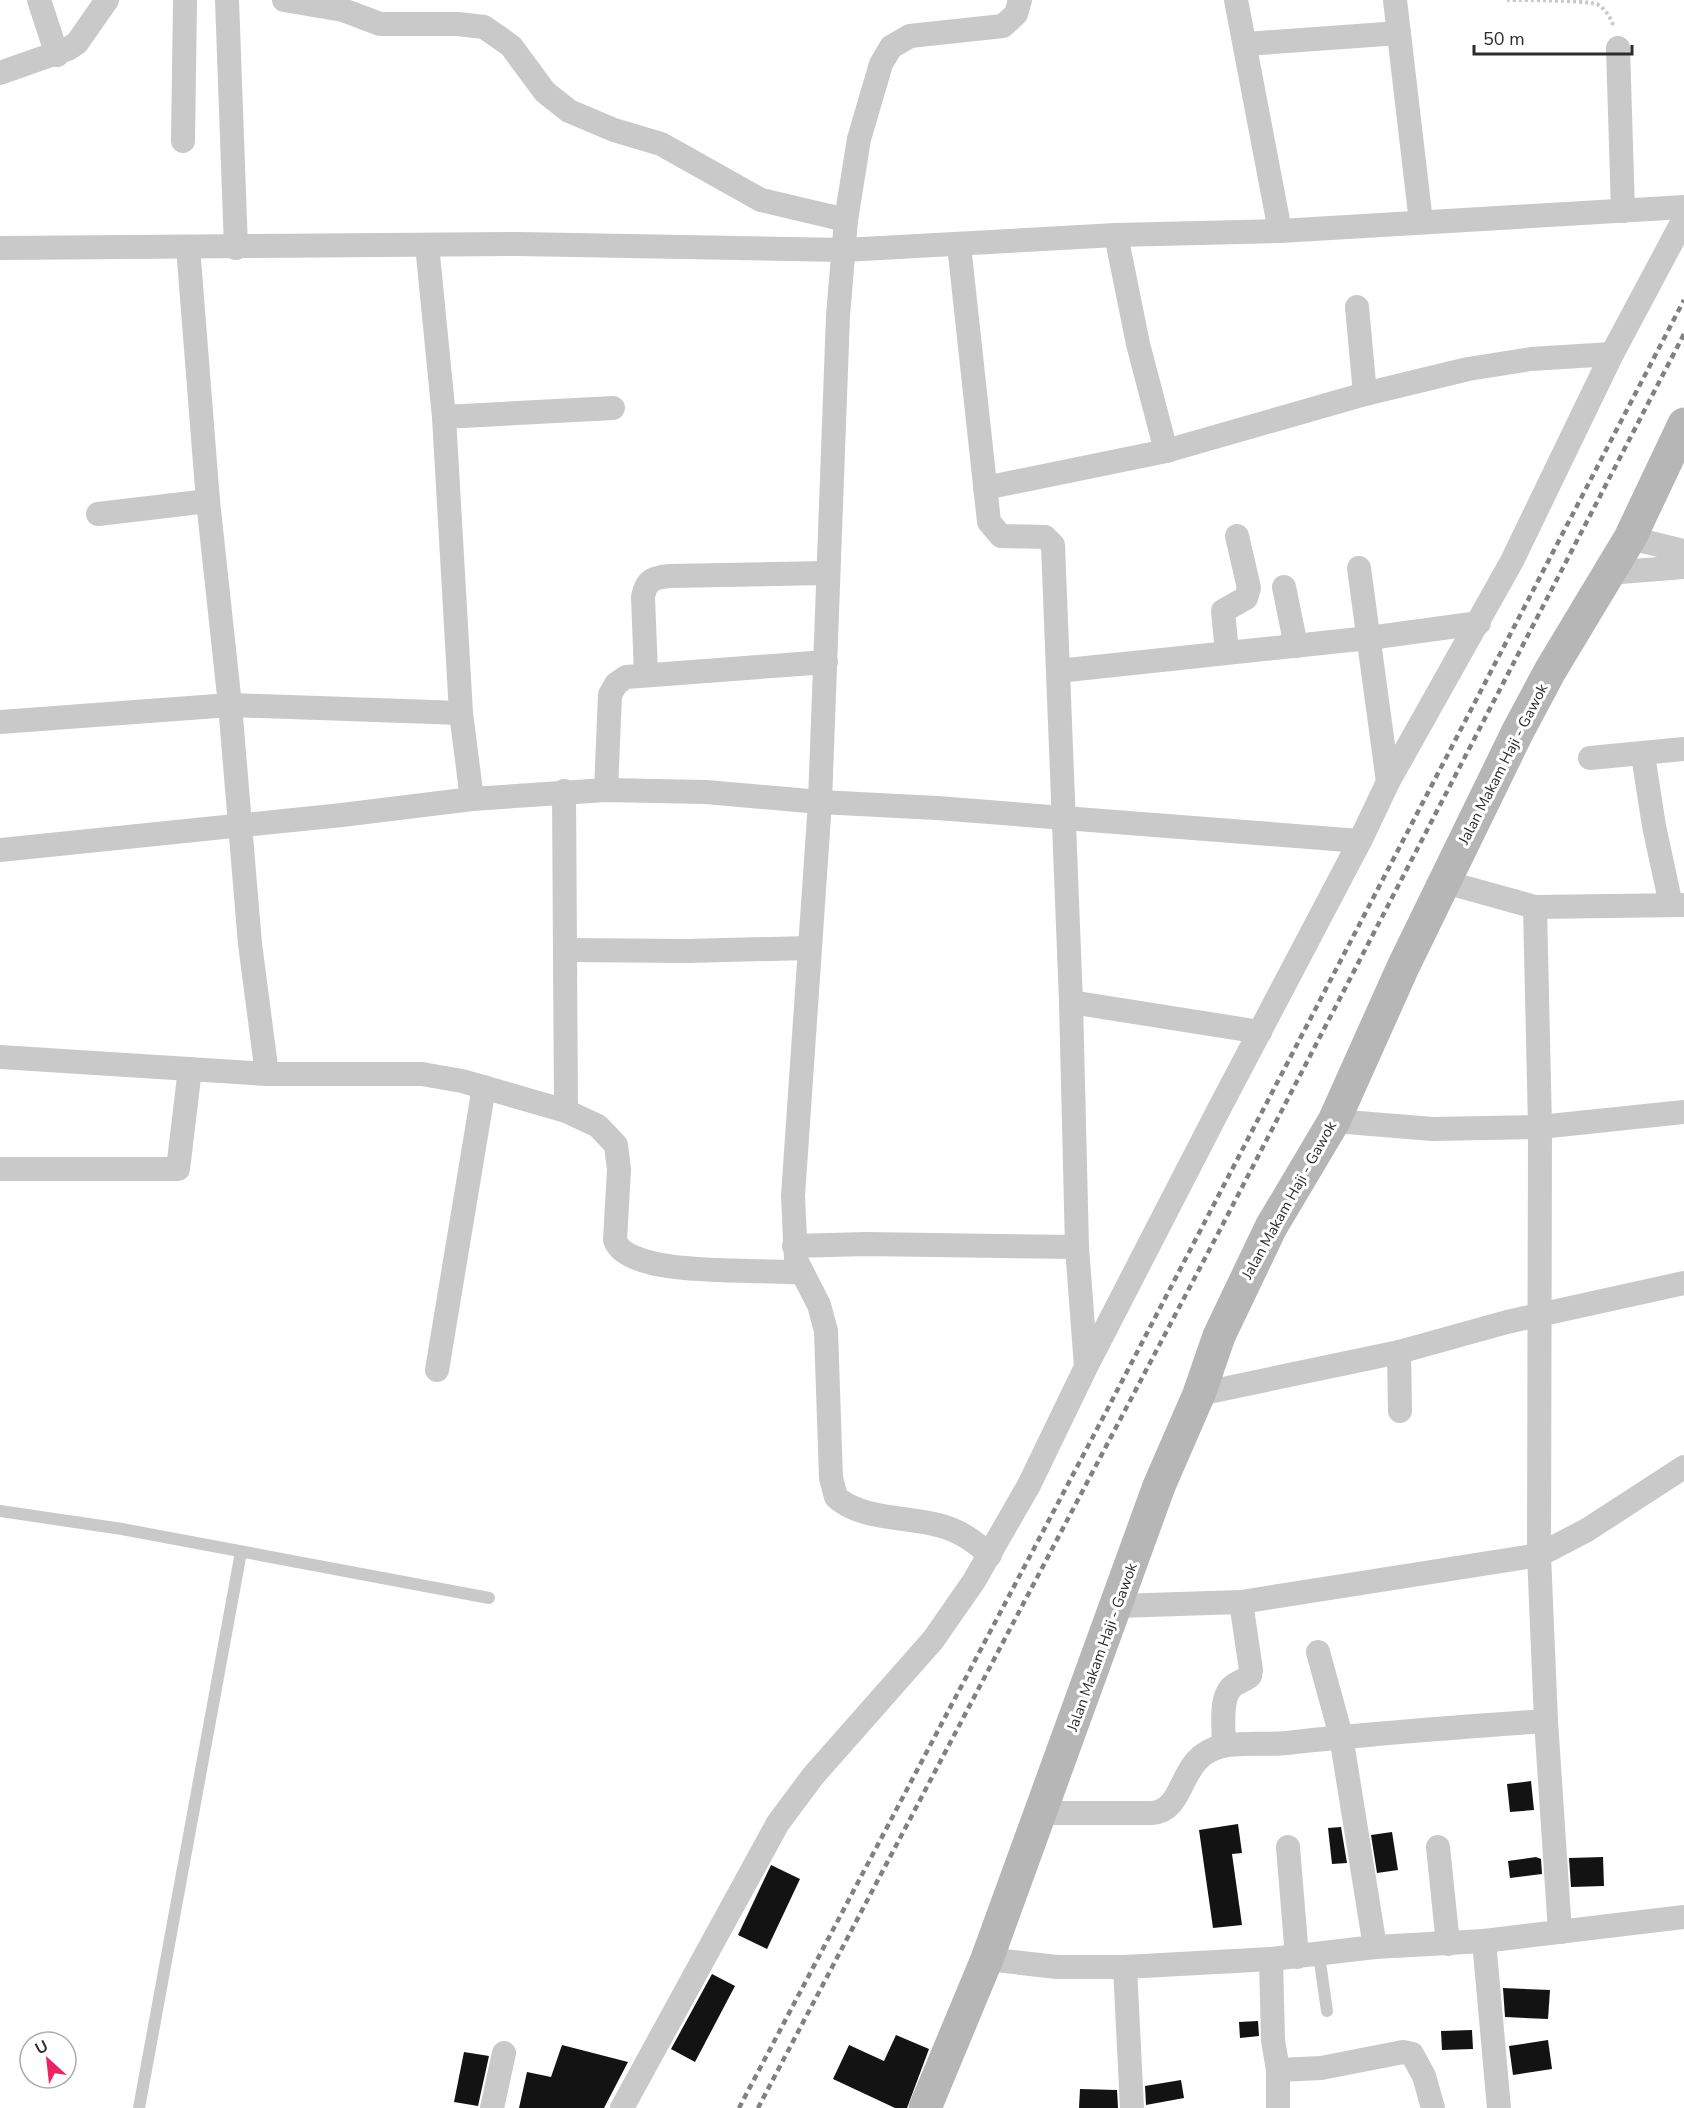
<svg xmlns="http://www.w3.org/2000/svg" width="1684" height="2108" font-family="'Nunito Sans',sans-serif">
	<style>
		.building { fill: #131313 }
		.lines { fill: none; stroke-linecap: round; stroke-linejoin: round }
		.path { stroke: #c9c9c9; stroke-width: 4; stroke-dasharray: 3 3; stroke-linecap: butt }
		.lane { stroke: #c9c9c9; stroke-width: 12 }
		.street { stroke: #c9c9c9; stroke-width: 24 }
		.secondary { stroke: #b6b6b6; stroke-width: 33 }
		.rail { stroke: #818181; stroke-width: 4.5; stroke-dasharray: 6 4.5; stroke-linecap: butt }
		.labels { text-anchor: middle; stroke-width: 6; stroke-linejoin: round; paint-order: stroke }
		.street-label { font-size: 15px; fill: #2c2c2c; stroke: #fff }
	</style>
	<rect width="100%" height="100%" fill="#fff"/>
	<g class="building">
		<path d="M1531 1781 1534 1810 1510 1812 1507 1784Z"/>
		<path d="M1238 1824 1242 1853 1232 1854 1242 1925 1213 1928 1199 1830Z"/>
		<path d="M1341 1827 1347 1863 1332 1864 1328 1828Z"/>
		<path d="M1392 1832 1398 1870 1377 1873 1371 1835Z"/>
		<path d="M1536 1857 1541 1859 1542 1874 1510 1878 1508 1861Z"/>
		<path d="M1603 1857 1604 1886 1571 1887 1569 1858Z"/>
		<path d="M771 1865 800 1879 767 1949 738 1935Z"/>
		<path d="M712 1974 735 1986 695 2062 671 2049Z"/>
		<path d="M1503 1988 1550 1990 1548 2019 1505 2017Z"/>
		<path d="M1258 2021 1259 2036 1240 2038 1239 2022Z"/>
		<path d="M1472 2030 1473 2049 1442 2050 1441 2031Z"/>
		<path d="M896 2035 929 2049 907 2108H895L833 2079 849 2045 884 2061Z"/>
		<path d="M1548 2040 1552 2069 1513 2075 1509 2046Z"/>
		<path d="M562 2045 628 2062 604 2108H519L527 2072 551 2077Z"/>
		<path d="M464 2052 489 2056 478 2106 454 2102Z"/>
		<path d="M1181 2080 1184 2098 1146 2105 1145 2086Z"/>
		<path d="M1080 2089 1117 2090 1118 2108H1079Z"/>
	</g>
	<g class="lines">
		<path class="path" d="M1507 0C1527 0 1581 0 1597 4 1606 9 1611 19 1614 27"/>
		<g class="lane">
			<path d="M0 1511 122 1529 489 1598"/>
			<path d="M1319 1955 1327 2011"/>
			<path d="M139 2108 241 1552"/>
		</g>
		<g class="street">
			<path d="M39 0 57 55"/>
			<path d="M227 0 236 248"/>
			<path d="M284 0 343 10 380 24H458L484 27 511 46 545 92 569 111 614 130 661 144 761 200 846 220"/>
			<path d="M1236 0 1280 231"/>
			<path d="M1395 0 1421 222"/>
			<path d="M1246 44 1399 33"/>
			<path d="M1618 48 1623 211"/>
			<path d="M0 73 68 49 77 43 107 0"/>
			<path d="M183 141 185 0"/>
			<path d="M1116 235 1138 344 1166 451"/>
			<path d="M427 245 444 417 461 713 472 799"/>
			<path d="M959 245 989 522 1001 536 1045 537 1053 545 1071 1002 1077 1247 1086 1367"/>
			<path d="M188 247 208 501 230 705 250 944 267 1074"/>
			<path d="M0 248 519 244 844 250 1116 235 1280 231 1684 207"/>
			<path d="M1357 307 1365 394"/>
			<path d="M444 417 613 408"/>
			<path d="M985 488 1166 451 1365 394 1468 369 1531 359 1612 354"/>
			<path d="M98 514 208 501"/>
			<path d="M1630 538 1684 551"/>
			<path d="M1359 568 1388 782"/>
			<path d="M1608 573 1684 567"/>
			<path d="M1284 587 1296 646"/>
			<path d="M1227 652 1223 611 1246 598 1249 588 1237 536"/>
			<path d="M1058 671 1369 638 1479 623"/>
			<path d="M646 674 643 597C646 580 654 577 670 576L826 573"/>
			<path d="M0 722 230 705 461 713"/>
			<path d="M1643 755 1654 826 1671 905"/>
			<path d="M1590 758 1684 749"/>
			<path d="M606 790 610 695 616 684 626 677 826 662"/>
			<path d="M564 791 566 1111"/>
			<path d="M0 850 342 815 472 799 606 790 706 792 820 802 937 808 1360 841"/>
			<path d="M1445 882 1535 907 1684 905"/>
			<path d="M1535 907 1540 1127 1539 1555 1546 1721 1560 1932"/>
			<path d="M567 950 687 951 809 948"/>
			<path d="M1071 1002 1260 1032"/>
			<path d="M0 1057 267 1074H422L462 1081 566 1111 598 1126 616 1145 619 1170 615 1240C627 1279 763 1268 800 1273"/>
			<path d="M1334 1121 1433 1129 1540 1127 1684 1112"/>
			<path d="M0 1169H178L190 1069"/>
			<path d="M794 1246 866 1244 1077 1247"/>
			<path d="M1399 1352 1400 1411"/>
			<path d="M437 1370 484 1087"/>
			<path d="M1199 1394 1399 1352 1507 1322 1684 1283"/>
			<path d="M990 1555C974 1541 959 1530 938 1525 907 1517 859 1519 836 1497L831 1478 826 1331 819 1305 796 1260 793 1196 820 802 838 316 846 220 859 139 881 64 891 47 910 36 1003 26 1016 14 1020 0"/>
			<path d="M1117 1606 1241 1602 1539 1555 1587 1530 1684 1467"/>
			<path d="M1318 1652 1341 1736 1375 1947"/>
			<path d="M1224 1745C1224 1729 1219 1697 1233 1686 1238 1682 1245 1680 1250 1676L1251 1670 1241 1602"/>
			<path d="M1042 1813H1152C1188 1810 1176 1756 1223 1746 1240 1742 1268 1745 1287 1743 1373 1733 1459 1727 1546 1721"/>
			<path d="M1288 1847 1297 1957"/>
			<path d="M1438 1847 1448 1944"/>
			<path d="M1484 1941 1499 2108"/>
			<path d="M987 1959 1057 1967H1125"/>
			<path d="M1271 1959 1273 2040 1278 2070 1321 2068 1403 2052 1412 2054 1424 2076 1433 2108"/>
			<path d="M1278 2070V2108"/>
			<path d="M492 2108 504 2053"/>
			<path d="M622 2108 778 1823 813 1776 933 1640 974 1581 1029 1485 1086 1367 1219 1109 1360 841 1388 782 1512 561 1612 354 1684 219"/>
			<path d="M1132 2108 1125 1967 1271 1959 1375 1947 1484 1941 1684 1917"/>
		</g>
		<path class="secondary" d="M925 2108 987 1959 1159 1486 1199 1394 1219 1336 1271 1227 1334 1121 1403 967 1518 731 1550 671 1630 538 1684 424"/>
		<g class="rail">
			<path d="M739 2108 1107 1410 1684 300"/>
			<path d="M758 2108 1223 1224 1684 334"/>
		</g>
	</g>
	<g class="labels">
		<g class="street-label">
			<text transform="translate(1503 764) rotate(-63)" y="5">Jalan Makam Haji - Gawok</text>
			<text transform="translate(1289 1200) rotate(-61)" y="5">Jalan Makam Haji - Gawok</text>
			<text transform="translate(1102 1647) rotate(-70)" y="5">Jalan Makam Haji - Gawok</text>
		</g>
	</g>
	<g transform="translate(48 2060) rotate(333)"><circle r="28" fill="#ffffff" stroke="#ababab" stroke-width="1.5"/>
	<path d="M0-4.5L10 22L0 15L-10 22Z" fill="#ef2261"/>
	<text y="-9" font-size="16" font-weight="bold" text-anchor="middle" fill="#2c2c2c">U</text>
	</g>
	<path d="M1474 45v9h158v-9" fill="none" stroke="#2c2c2c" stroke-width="3"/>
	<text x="1483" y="45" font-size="18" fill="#2c2c2c" stroke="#ffffff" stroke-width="4.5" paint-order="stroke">50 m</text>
</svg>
